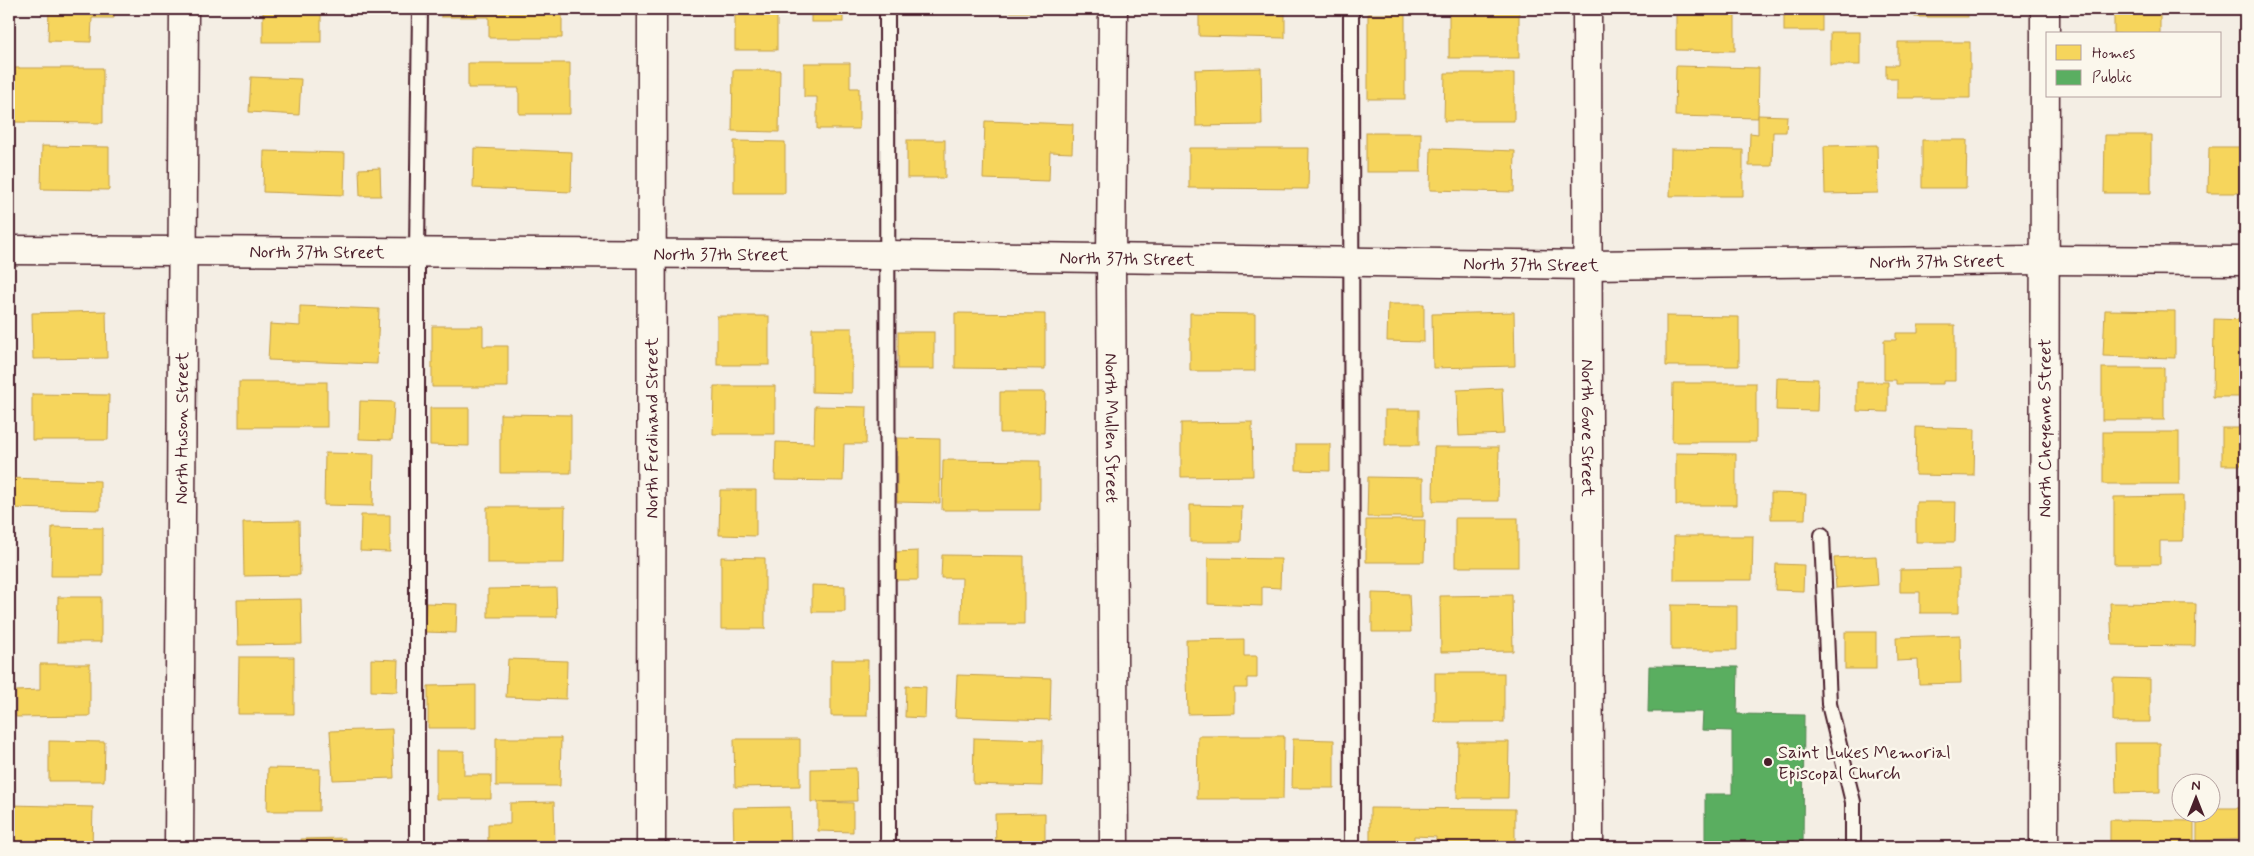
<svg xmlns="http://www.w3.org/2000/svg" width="2254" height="856" font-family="Mynerve,sans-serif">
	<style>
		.homes { fill: #f6d55c; stroke: #c29e4d }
		.public { fill: #5aae61; stroke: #558351 }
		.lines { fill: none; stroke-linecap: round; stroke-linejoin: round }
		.lane-casing { stroke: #4a1f2b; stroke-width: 18 }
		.street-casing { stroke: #4a1f2b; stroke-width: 31 }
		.secondary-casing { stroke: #4a1f2b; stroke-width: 31 }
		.lane { stroke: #fbf7ec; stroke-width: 14 }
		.street { stroke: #fbf7ec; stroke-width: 28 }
		.secondary { stroke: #fbf7ec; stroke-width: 28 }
		.poi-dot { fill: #4a1f2b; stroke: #fbf7ec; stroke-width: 2 }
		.labels { text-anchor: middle; stroke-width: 5; stroke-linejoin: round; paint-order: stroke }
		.street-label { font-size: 18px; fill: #4a1f2b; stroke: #fbf7ec }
		.poi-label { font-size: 18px; fill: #4a1f2b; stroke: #fbf7ec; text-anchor: start }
	</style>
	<rect width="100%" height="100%" fill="#f4eee4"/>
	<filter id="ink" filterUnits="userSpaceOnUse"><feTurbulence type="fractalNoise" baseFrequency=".02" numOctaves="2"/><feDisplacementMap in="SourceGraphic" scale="10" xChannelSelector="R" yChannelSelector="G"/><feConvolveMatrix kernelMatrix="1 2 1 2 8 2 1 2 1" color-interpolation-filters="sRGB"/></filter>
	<g filter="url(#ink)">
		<g class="homes">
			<path d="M49 9H114V18H92L91 42 48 41Z"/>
			<rect x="263" y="9" width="58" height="33"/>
			<path d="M441 9H562V38H489V17H441Z"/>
			<rect x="735" y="9" width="42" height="41"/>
			<rect x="811" y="9" width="32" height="13"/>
			<rect x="974" y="9" width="65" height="3"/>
			<path d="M1199 9H1285V38L1199 36Z"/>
			<path d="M1311 9H1336V12L1311 11Z"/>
			<rect x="1449" y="9" width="70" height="49"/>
			<path d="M1676 9H1735V51L1676 50Z"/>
			<rect x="1784" y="9" width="38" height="22"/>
			<rect x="1915" y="9" width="53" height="8"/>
			<rect x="2114" y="9" width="46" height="25"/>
			<rect x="1368" y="14" width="37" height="85"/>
			<rect x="1830" y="32" width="30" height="33"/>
			<path d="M1898 42H1970V98H1897V78H1886V65H1898Z"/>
			<path d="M468 63H570V114H519V88H468Z"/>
			<path d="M804 63H850V88H859V129H817V97H804Z"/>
			<path d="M1676 66 1759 68 1758 118 1675 116Z"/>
			<path d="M9 68H103V123L9 122Z"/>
			<path d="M1261 68 1262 125 1196 126 1195 70Z"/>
			<path d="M733 70H780L779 132 732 131Z"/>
			<path d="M1445 73H1514V121H1444Z"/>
			<path d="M251 77 301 79 299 115 249 112Z"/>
			<path d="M1758 115 1787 116 1786 132H1773L1772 166H1749L1750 133 1758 134Z"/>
			<path d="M985 121 1073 124 1072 153 1050 152 1049 181 983 179Z"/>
			<rect x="1366" y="133" width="55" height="39"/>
			<path d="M2105 135H2151V193H2104Z"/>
			<rect x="907" y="140" width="38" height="38"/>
			<path d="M1922 140H1967L1966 188H1922Z"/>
			<path d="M734 141 785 142V193H734Z"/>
			<path d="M1877 145 1878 193 1825 194 1824 146Z"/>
			<path d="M42 146 109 147V190L41 189Z"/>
			<path d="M2209 147H2245V193H2208Z"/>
			<path d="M474 148 572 152 571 192 473 188Z"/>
			<path d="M1189 148H1309L1308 189 1189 188Z"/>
			<path d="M1431 148 1515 151 1514 192 1430 190Z"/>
			<path d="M1671 149 1743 150V196H1670Z"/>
			<path d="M264 151 345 153 344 195 263 192Z"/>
			<path d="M380 168 381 196H360L359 169Z"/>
			<path d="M1388 304H1424V342L1387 341Z"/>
			<path d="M300 306 379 309 377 364 268 360 270 324 300 326Z"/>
			<path d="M2105 310 2175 311V358L2103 356Z"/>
			<path d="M106 311 107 358 33 359 32 313Z"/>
			<path d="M1514 312 1515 366 1433 368 1432 314Z"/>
			<path d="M955 313 1045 314V369L955 368Z"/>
			<path d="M1190 313 1255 314V371H1190Z"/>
			<rect x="717" y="316" width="52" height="49"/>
			<path d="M1666 316 1739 317V366H1666Z"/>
			<path d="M2214 319 2245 320V397H2213Z"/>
			<path d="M1918 325H1955V381H1943V384H1896V380H1884V340H1896V333H1918Z"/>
			<path d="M432 326H483V346H508V387H432Z"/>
			<path d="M812 328H852V393L812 392Z"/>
			<rect x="898" y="332" width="36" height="37"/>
			<rect x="2102" y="368" width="62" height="52"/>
			<path d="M1777 378 1818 379 1817 411 1776 410Z"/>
			<rect x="239" y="382" width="88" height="45"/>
			<path d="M1857 382H1888V412L1857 411Z"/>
			<path d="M1673 383H1756V442H1672Z"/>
			<path d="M714 386H775V434H713Z"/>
			<path d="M1502 388 1504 434 1459 436 1457 390Z"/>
			<path d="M1000 392H1045L1044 433H1000Z"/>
			<path d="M32 394 109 395 108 440H32Z"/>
			<path d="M360 401 394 402 392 440 359 439Z"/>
			<path d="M815 406 867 407 866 444H844L843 481 775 480 776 442 814 443Z"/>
			<path d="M430 408H469V446L430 445Z"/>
			<rect x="1385" y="410" width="34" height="35"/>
			<path d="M500 414 571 415V473H500Z"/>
			<path d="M1252 422 1253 476 1181 477V423Z"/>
			<path d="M1916 427 1975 429 1974 476 1915 475Z"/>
			<rect x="2222" y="428" width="23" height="37"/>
			<rect x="2103" y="432" width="76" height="52"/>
			<path d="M897 438 940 439V503L897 502Z"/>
			<path d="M1296 444H1330V471L1296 470Z"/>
			<path d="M1434 447H1499L1498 501H1433Z"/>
			<path d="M325 453 374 454 373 506 324 505Z"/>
			<path d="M1676 453 1736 454V505H1676Z"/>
			<path d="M943 460 1040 461V510H942Z"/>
			<path d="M1368 477 1423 478V517H1367Z"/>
			<path d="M9 478 100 481V510L9 508Z"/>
			<path d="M720 490H756V536L719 535Z"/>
			<path d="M1771 493 1806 494 1805 519H1771Z"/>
			<path d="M2183 496V541H2160V564H2114V497Z"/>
			<path d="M1916 502H1956L1955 542H1916Z"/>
			<path d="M1190 505 1242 506 1241 542H1190Z"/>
			<path d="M487 507H565L564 563H487Z"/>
			<path d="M361 515H390V552L360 551Z"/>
			<rect x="1455" y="518" width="63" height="49"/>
			<path d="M1366 520H1425L1424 562H1366Z"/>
			<path d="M299 521 300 575 244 576 243 522Z"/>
			<path d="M52 527 103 528V576H51Z"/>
			<path d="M1674 536H1753L1752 580H1674Z"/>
			<path d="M918 551V580H895V552Z"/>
			<path d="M942 555 1024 556V624H961L962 578H941Z"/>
			<path d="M1876 556 1878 585 1836 588 1834 558Z"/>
			<path d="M721 557 765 558V629H721Z"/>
			<path d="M1208 558 1281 559 1280 588 1262 587V606L1208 604Z"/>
			<path d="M1776 564 1804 565 1803 591 1775 590Z"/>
			<path d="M1959 569V613H1920V592H1900V570Z"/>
			<path d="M812 585 845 586V612H812Z"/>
			<path d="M556 588 557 617H488V589Z"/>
			<path d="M1372 593 1409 594 1411 632H1372Z"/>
			<path d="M1512 595 1513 651 1441 652 1440 596Z"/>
			<path d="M58 597H101V642H57Z"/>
			<path d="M301 599 302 644 238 645 237 600Z"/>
			<path d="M426 603 457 604 456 633 425 632Z"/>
			<path d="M2110 603 2196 604 2195 646 2112 645Z"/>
			<path d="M1671 605 1737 606V650H1671Z"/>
			<rect x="1845" y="632" width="31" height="37"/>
			<path d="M1960 635 1961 683 1919 684 1918 660 1897 661 1896 637Z"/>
			<path d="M1244 639V656H1257V678H1247V688H1234V713L1188 714 1186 640Z"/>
			<path d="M239 657H294V714H238Z"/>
			<path d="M371 659 398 660 397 692 371 691Z"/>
			<path d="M508 659 567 661 566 699 506 697Z"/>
			<path d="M831 660H868L867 716H831Z"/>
			<path d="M40 664H90V716L16 717V691L40 690Z"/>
			<rect x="1435" y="673" width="69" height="49"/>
			<path d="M957 675 1051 678 1050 720 955 717Z"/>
			<path d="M2113 678 2150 679V722H2113Z"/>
			<path d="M476 685V728H428V686Z"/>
			<path d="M906 686 926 687 925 718 905 717Z"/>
			<path d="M392 729 394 778 333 780 330 731Z"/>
			<path d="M1198 736H1284L1283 799H1197Z"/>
			<path d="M496 738H561L560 786H496Z"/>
			<path d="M974 738 1043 740 1042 786 973 784Z"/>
			<path d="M734 739H800V786L735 787Z"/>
			<path d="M1293 739 1334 740V788H1292Z"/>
			<path d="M49 741 105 742 104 781H49Z"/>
			<path d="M1458 742H1509L1508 798H1457Z"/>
			<path d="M2115 743H2160V792L2116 793Z"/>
			<path d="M436 751H464V775H491V799H436Z"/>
			<path d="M268 768 320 769 319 811H267Z"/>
			<path d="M856 768 857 801 811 802V769Z"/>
			<path d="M554 802 555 845 488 847V824H510V803Z"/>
			<path d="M818 802 853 803V832L818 831Z"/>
			<path d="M11 805 93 807 92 847H10Z"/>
			<path d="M790 807 791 847H734L733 808Z"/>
			<path d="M1370 808 1515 809V847H1436V837L1414 836V847H1370Z"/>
			<path d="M2212 808H2244L2245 839 2197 841V814H2212Z"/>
			<path d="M1045 813V847H996L995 814Z"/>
			<path d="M2110 820 2194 821V847H2110Z"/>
			<path d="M345 838V847H302L301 839Z"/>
		</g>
		<path class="public" d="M1649 666 1738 667 1737 714 1804 715 1803 847H1705V794H1732V731L1702 730 1703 712H1648Z"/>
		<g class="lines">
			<defs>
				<g id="lane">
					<path d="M887 9 888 847"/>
					<path d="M1351 9 1352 847"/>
					<path d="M1822 535 1829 704 1853 802V847"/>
					<path d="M417 847V251L420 9"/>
				</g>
				<g id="street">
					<path id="s1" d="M1113 9 1111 259 1114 847"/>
					<path id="s2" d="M1587 9 1589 847"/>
					<path id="s3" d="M179 847 184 9"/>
					<path id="s4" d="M651 847 652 9"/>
				</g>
				<g id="secondary">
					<path id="s5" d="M9 250 888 255 1586 265 2043 260 2245 261"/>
					<path id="s6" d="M2044 847 2045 9"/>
				</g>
			</defs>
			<use href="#lane" class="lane-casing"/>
			<use href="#street" class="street-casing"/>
			<use href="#secondary" class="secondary-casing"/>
			<use href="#lane" class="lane"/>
			<use href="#street" class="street"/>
			<use href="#secondary" class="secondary"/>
		</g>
	</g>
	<circle class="poi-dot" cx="1768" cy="762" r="5"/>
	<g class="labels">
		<g class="street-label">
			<text dy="6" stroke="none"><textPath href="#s5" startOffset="308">North 37th Street</textPath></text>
			<text dy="6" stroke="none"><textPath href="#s5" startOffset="712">North 37th Street</textPath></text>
			<text dy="6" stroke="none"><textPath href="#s5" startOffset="1118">North 37th Street</textPath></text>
			<text dy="6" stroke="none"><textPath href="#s5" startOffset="1928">North 37th Street</textPath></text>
			<text dy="6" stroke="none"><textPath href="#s5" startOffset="1522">North 37th Street</textPath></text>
			<text dy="6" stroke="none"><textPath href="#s3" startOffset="419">North Huson Street</textPath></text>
			<text dy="6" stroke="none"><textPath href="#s4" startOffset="419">North Ferdinand Street</textPath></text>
			<text dy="6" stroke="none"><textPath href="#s1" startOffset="419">North Mullen Street</textPath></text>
			<text dy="6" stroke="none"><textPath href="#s2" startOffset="419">North Gove Street</textPath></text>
			<text dy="6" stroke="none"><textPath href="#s6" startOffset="419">North Cheyenne Street</textPath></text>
		</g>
		<g class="poi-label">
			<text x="1778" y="758">Saint Lukes Memorial<tspan x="1778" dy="21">Episcopal Church</tspan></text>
		</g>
	</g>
	<rect width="2254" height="856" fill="none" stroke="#fbf7ec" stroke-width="30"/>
	<rect x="15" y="15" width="2224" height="826" fill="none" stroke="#4a1f2b" stroke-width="2" filter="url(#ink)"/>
	<rect x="2046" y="32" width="175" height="65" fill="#fbf7ec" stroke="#b4a19f"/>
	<rect x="2056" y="45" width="25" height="15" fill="#f6d55c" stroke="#b4a19f"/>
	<text x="2092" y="58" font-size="15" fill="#4a1f2b">Homes</text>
	<rect x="2056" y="70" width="25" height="15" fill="#5aae61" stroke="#b4a19f"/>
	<text x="2092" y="82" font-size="15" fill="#4a1f2b">Public</text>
	<g transform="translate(2196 798)"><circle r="24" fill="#fbf7ec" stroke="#b4a19f"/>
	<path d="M0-4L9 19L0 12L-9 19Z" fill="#4a1f2b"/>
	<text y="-8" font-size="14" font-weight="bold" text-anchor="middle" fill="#4a1f2b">N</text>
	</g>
</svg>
